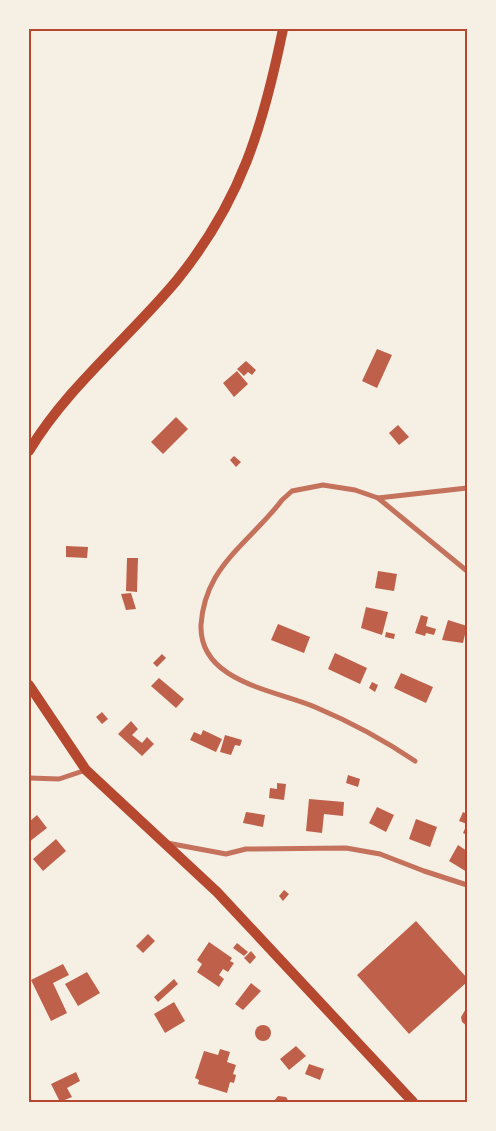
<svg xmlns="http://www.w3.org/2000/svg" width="496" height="1131" font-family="Ubuntu,sans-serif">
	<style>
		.building { fill: #bf614a }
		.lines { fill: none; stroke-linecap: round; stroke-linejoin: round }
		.minor { stroke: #c5725c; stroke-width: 5 }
		.secondary { stroke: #b5482f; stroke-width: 10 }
		.neatline { fill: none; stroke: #b5482f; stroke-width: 2 }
	</style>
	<rect width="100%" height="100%" fill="#f6efe4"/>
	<g class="building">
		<path d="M377 349 392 355 377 388 362 381Z"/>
		<path d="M246 361 256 370 252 375 248 372 244 376 237 369Z"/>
		<path d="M237 371 248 384 234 397 223 383Z"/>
		<path d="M176 417 188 429 163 454 151 442Z"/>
		<path d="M398 425 409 437 399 445 389 433Z"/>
		<path d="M234 456 241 462 236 467 230 460Z"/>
		<path d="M66 546 88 547 87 558 66 557Z"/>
		<path d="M127 558H138L137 592 126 591Z"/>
		<path d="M378 571 397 574 394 591 375 588Z"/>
		<path d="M131 593 136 609 126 610 121 594Z"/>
		<path d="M366 607 388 612 382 635 361 628Z"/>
		<path d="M421 615 428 617 426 626 436 629 434 635 426 633 425 636 415 633Z"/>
		<path d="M448 620 467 626 463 643 442 640Z"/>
		<path d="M278 624 310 637 304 653 271 640Z"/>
		<path d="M386 632 395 634 394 639 385 637Z"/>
		<path d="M335 653 367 668 360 684 328 669Z"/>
		<path d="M162 654 166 658 157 667 153 663Z"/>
		<path d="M401 673 433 687 426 703 394 688Z"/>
		<path d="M159 678 184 699 176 708 151 686Z"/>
		<path d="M372 682 378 685 375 692 369 688Z"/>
		<path d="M102 712 108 719 102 724 96 717Z"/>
		<path d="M131 721 138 729 132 735 142 743 147 737 154 744 142 756 118 734Z"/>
		<path d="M203 730 222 739 216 752 190 740 194 732 201 735Z"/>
		<path d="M225 735 242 740 240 746 235 745 231 755 220 752Z"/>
		<path d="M348 775 360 779 358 787 346 783Z"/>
		<path d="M277 783 286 784 284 800 269 798 270 788 277 789Z"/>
		<path d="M309 799 344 802 343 816 324 814 322 833 306 831Z"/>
		<path d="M377 807 394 815 386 832 369 823Z"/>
		<path d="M246 812 265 815 263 827 243 823Z"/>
		<path d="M463 812 467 814V835L463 833 467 824 459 821Z"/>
		<path d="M37 815 47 828 29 842V822Z"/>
		<path d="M416 819 437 827 430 847 409 839Z"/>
		<path d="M56 839 66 851 43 871 33 859Z"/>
		<path d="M458 845 467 851V872L449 861Z"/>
		<path d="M284 890 289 894 283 901 279 896Z"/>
		<path d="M416 921 467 978V982L409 1034 357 975Z"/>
		<path d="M148 934 155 941 143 953 136 946Z"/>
		<path d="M209 942 232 958 230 961 234 963 228 972 223 969 219 975 224 979 219 987 197 972 202 964 197 960Z"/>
		<path d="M237 943 248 952 244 956 233 948Z"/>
		<path d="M251 951 256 957 250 964 244 958Z"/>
		<path d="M63 964 69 975 53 983 67 1013 51 1021 31 980Z"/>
		<path d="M87 972 100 993 78 1006 65 984Z"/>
		<path d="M174 979 178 984 158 1002 154 997Z"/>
		<path d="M251 983 261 991 243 1010 235 1004Z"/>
		<path d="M174 1002 185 1021 165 1033 154 1014Z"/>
		<path d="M467 1007V1026L462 1022 461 1017Z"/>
		<circle cx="263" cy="1033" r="8"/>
		<path d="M296 1046 306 1056 289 1070 280 1059Z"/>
		<path d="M220 1049 230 1052 227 1062 236 1065 233 1074 236 1075 234 1083 230 1082 227 1093 198 1084 199 1080 195 1078 204 1051 218 1055Z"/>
		<path d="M309 1064 324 1069 320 1080 305 1074Z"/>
		<path d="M76 1072 80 1081 67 1088 72 1097 60 1102 51 1084Z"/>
		<path d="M278 1096 286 1097 289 1102H273Z"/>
	</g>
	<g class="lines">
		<g class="minor">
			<path d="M378 498 467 488"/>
			<path d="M415 761C381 738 353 723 315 707 275 690 199 682 201 625 202 609 207 592 215 578 232 549 262 527 282 500L292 491 323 485 355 490 378 498 467 571"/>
			<path d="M29 778 59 779 86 770"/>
			<path d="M167 843 226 854 246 849 346 848 380 854 424 871 467 885"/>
		</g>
		<g class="secondary">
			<path d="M29 451C67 387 130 337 177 280 241 201 263 127 283 29"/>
			<path d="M29 685 86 770 217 892 413 1102"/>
		</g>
	</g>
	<rect width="496" height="1131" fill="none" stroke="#f6efe4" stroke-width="60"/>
	<rect x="30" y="30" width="436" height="1071" class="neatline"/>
</svg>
